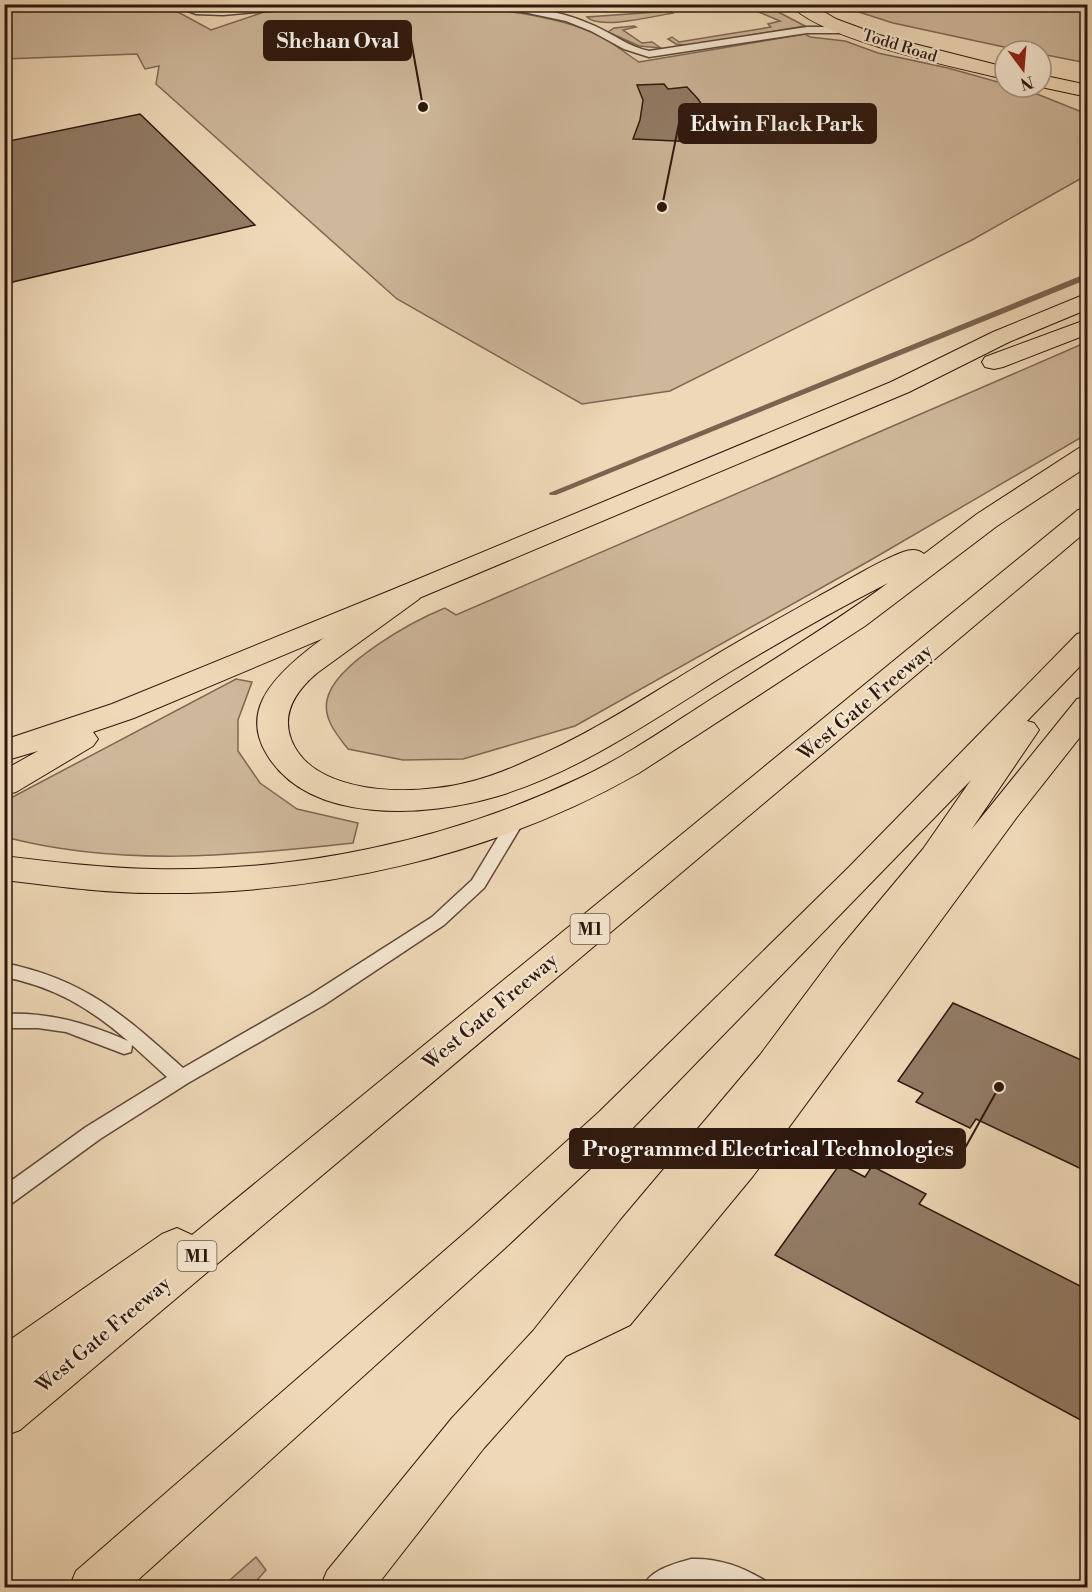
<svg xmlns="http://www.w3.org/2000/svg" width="1092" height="1592" font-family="'Libre Bodoni',serif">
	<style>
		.green { fill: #ceb79a; stroke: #7e6754; stroke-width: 1.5 }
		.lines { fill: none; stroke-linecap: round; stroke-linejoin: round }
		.stream { fill: #7a6350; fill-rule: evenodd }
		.building { fill: #927b65; stroke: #2d170d; stroke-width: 1.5 }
		.lane-casing { stroke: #5e4738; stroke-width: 3 }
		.primary-casing { stroke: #2d170d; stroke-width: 2 }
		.highway-casing { stroke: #2d170d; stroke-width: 2 }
		.lane { fill: #f5e6d0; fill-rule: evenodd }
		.primary { fill: #efd8b7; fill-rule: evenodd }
		.highway { fill: #efd8b7; fill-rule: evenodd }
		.labels { text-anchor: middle; stroke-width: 4.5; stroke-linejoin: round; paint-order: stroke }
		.far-street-label { font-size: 16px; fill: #2d170d; stroke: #f5e6d0 }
		.shield { fill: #f5e6d0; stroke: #695548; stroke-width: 1.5 }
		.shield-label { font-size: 18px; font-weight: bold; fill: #2d170d }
		.street-label { font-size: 20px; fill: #2d170d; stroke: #f5e6d0 }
		.leader { fill: none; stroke: #2d170d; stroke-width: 2 }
		.callout-dot { fill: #2d170d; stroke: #f5e6d0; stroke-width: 2 }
		.callout { fill: #2d170d; stroke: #2d170d; stroke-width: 2 }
		.callout-label { font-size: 21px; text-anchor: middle; font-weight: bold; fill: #fff }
	</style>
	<rect width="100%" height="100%" fill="#efd8b7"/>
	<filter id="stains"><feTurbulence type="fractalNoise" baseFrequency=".00333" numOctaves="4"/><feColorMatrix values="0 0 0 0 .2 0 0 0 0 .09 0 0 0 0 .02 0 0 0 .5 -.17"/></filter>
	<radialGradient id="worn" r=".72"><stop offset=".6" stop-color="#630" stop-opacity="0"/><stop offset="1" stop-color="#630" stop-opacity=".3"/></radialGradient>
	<g class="green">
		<path d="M417 4C467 5 556 13 600 36 614 43 626 54 639 62L805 34 810 37 845 41 878 53 948 68 1005 84V87L1032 92 1087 114V175L972 240 670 391 582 404 397 299 156 84 159 66 145 69 137 54 5 59 4 5H165L211 30 264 12Z"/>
		<path d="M742 5H765L805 26 688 46 676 44 668 39 672 37 679 42 771 27 768 24 780 21Z"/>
		<path d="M837 5H1087V63L1041 54V51L1004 47 893 23Z"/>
		<path d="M671 11 673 13C655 16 599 30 587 17Z"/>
		<path d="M634 26 636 27 623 30 642 43 652 42 661 48 639 46 608 32 614 28Z"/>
		<path d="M1087 342V434L869 561 575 726 463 759 403 760 348 749C337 735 323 719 327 700 334 664 413 621 445 608L456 615Z"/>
		<path d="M236 679 252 682 238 720V751L260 783 297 809 358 823 353 843C237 856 119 867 5 837V801Z"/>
		<path d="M256 1557 266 1570 251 1587H222Z"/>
	</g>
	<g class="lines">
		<path class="stream" d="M1085 274H1088V279L556 495H550L549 493Z"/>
	</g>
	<g class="building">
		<path d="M664 84 668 89 687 87 698 99 706 111 718 143 633 139 640 120 643 100 637 85Z"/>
		<path d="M140 114 255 225 4 284V142Z"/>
		<path d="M953 1003 1088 1063V1172L976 1119 970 1128 916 1102 923 1093 898 1081Z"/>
		<path d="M840 1164 865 1177 872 1166 926 1194 919 1204 1088 1290V1424L775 1255Z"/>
	</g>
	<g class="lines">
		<defs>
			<g id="lane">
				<path d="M170 4 223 9 296 4H346L223 15 196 14Z"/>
				<path d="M486 4C522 4 561 11 595 26 613 34 629 47 649 51L807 27H850L854 30 850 33H807L649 57 624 49 591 31 566 21Z"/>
				<path d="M518 812 524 814 526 818 484 888 444 925 324 1005 188 1083 100 1139 11 1204 4 1206V1186L86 1127 167 1077 132 1045 131 1052 124 1054 66 1032 38 1028H4V1014C49 1012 87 1023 128 1041 90 1008 53 986 4 977V963C84 979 124 1015 183 1068L310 995 432 917 472 880 512 814Z"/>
				<path d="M691 1559C718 1558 741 1566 764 1580L767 1588H730L704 1582 675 1588H642C650 1570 673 1564 691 1559Z"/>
			</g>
			<g id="primary">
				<path d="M790 4H811L836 19 879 35 1005 67V79C958 68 818 39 790 4Z"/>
				<path d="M1041 75 1088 85V97L1041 87Z"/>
				<path d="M1088 293V309L1009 342 909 392 134 718 93 732 98 739 93 746 16 792 4 795V770L38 751 4 761V740L112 704 399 587 891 382 993 332Z"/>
				<path d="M1088 319V334L1003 367 994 369 985 367 982 362 985 357Z"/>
			</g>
			<g id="highway">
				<path d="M1088 446V466L997 526 865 626 639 773C493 856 321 895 154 893 104 893 54 886 4 880V856C54 862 103 868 153 869 300 872 447 841 580 778 631 754 676 721 724 691 779 656 835 622 888 583 835 610 783 640 733 670 657 717 583 770 498 796 428 817 308 826 266 753 256 736 254 717 263 699 284 657 359 615 399 587L409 584 419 587 423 593 419 599 317 673C297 690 281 712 291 739 310 790 392 794 436 788 467 785 499 774 527 761 591 734 649 695 709 659 745 637 782 617 819 596 846 582 874 563 903 552 911 549 918 549 924 554L977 514 1079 448Z"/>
				<path d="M1088 508V530L20 1430 4 1436V1344L162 1234 177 1228 192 1235 1078 510Z"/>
				<path d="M1088 631V658L1027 721 1034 723 1039 730 971 830 1077 699 1088 696V727L1017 817 753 1176 630 1325 566 1356 484 1448 375 1588H320L327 1571 452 1418 533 1331 620 1221 760 1055 840 948 923 849 971 780 627 1134 504 1249 129 1588H69L76 1571 474 1225 599 1112 849 867 1077 634Z"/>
			</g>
		</defs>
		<use href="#lane" class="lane-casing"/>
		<use href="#primary" class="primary-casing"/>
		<use href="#highway" class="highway-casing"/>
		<use href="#lane" class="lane"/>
		<use href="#primary" class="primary"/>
		<use href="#highway" class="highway"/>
	</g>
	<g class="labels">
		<g class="far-street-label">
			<text transform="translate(900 45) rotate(17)" y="6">Todd Road</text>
		</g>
		<g class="shield">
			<rect x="570.5" y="914" width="39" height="30" rx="4.5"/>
			<rect x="177.5" y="1241" width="39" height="30" rx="4.5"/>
		</g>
		<g class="shield-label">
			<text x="590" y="935">M1</text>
			<text x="197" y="1262">M1</text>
		</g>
		<g class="street-label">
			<text transform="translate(865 702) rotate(-40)" y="7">West Gate Freeway</text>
			<text transform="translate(490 1011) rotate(-40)" y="7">West Gate Freeway</text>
			<text transform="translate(103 1334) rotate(-40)" y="7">West Gate Freeway</text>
		</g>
	</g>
	<path class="leader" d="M423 107L411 40M662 207L679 123M999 1087L965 1148"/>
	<g class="callout-dot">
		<circle cx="423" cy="107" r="6"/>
		<circle cx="662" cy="207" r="6"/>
		<circle cx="999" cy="1087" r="6"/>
	</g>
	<g class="callout">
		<rect x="264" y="21" width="147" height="39" rx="6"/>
		<rect x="679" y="104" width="197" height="39" rx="6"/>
		<rect x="570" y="1129" width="395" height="39" rx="6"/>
	</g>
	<g class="callout-label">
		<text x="338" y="48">Shehan Oval</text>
		<text x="777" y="131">Edwin Flack Park</text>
		<text x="768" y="1156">Programmed Electrical Technologies</text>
	</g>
	<rect width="1092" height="1592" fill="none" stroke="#efd8b7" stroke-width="24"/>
	<rect x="6" y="6" width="1080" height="1580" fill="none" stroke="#2d170d" stroke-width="3"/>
	<rect x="12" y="12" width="1068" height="1568" fill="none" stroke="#2d170d" stroke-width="1.5"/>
	<g transform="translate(1023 69) rotate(164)"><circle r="28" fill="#f5e6d0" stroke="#a59382" stroke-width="1.5"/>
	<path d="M0-4.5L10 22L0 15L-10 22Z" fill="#8f2418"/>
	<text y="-9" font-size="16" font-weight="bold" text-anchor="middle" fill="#2d170d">N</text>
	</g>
	<rect width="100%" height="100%" filter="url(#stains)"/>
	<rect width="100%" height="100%" fill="url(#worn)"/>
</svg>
